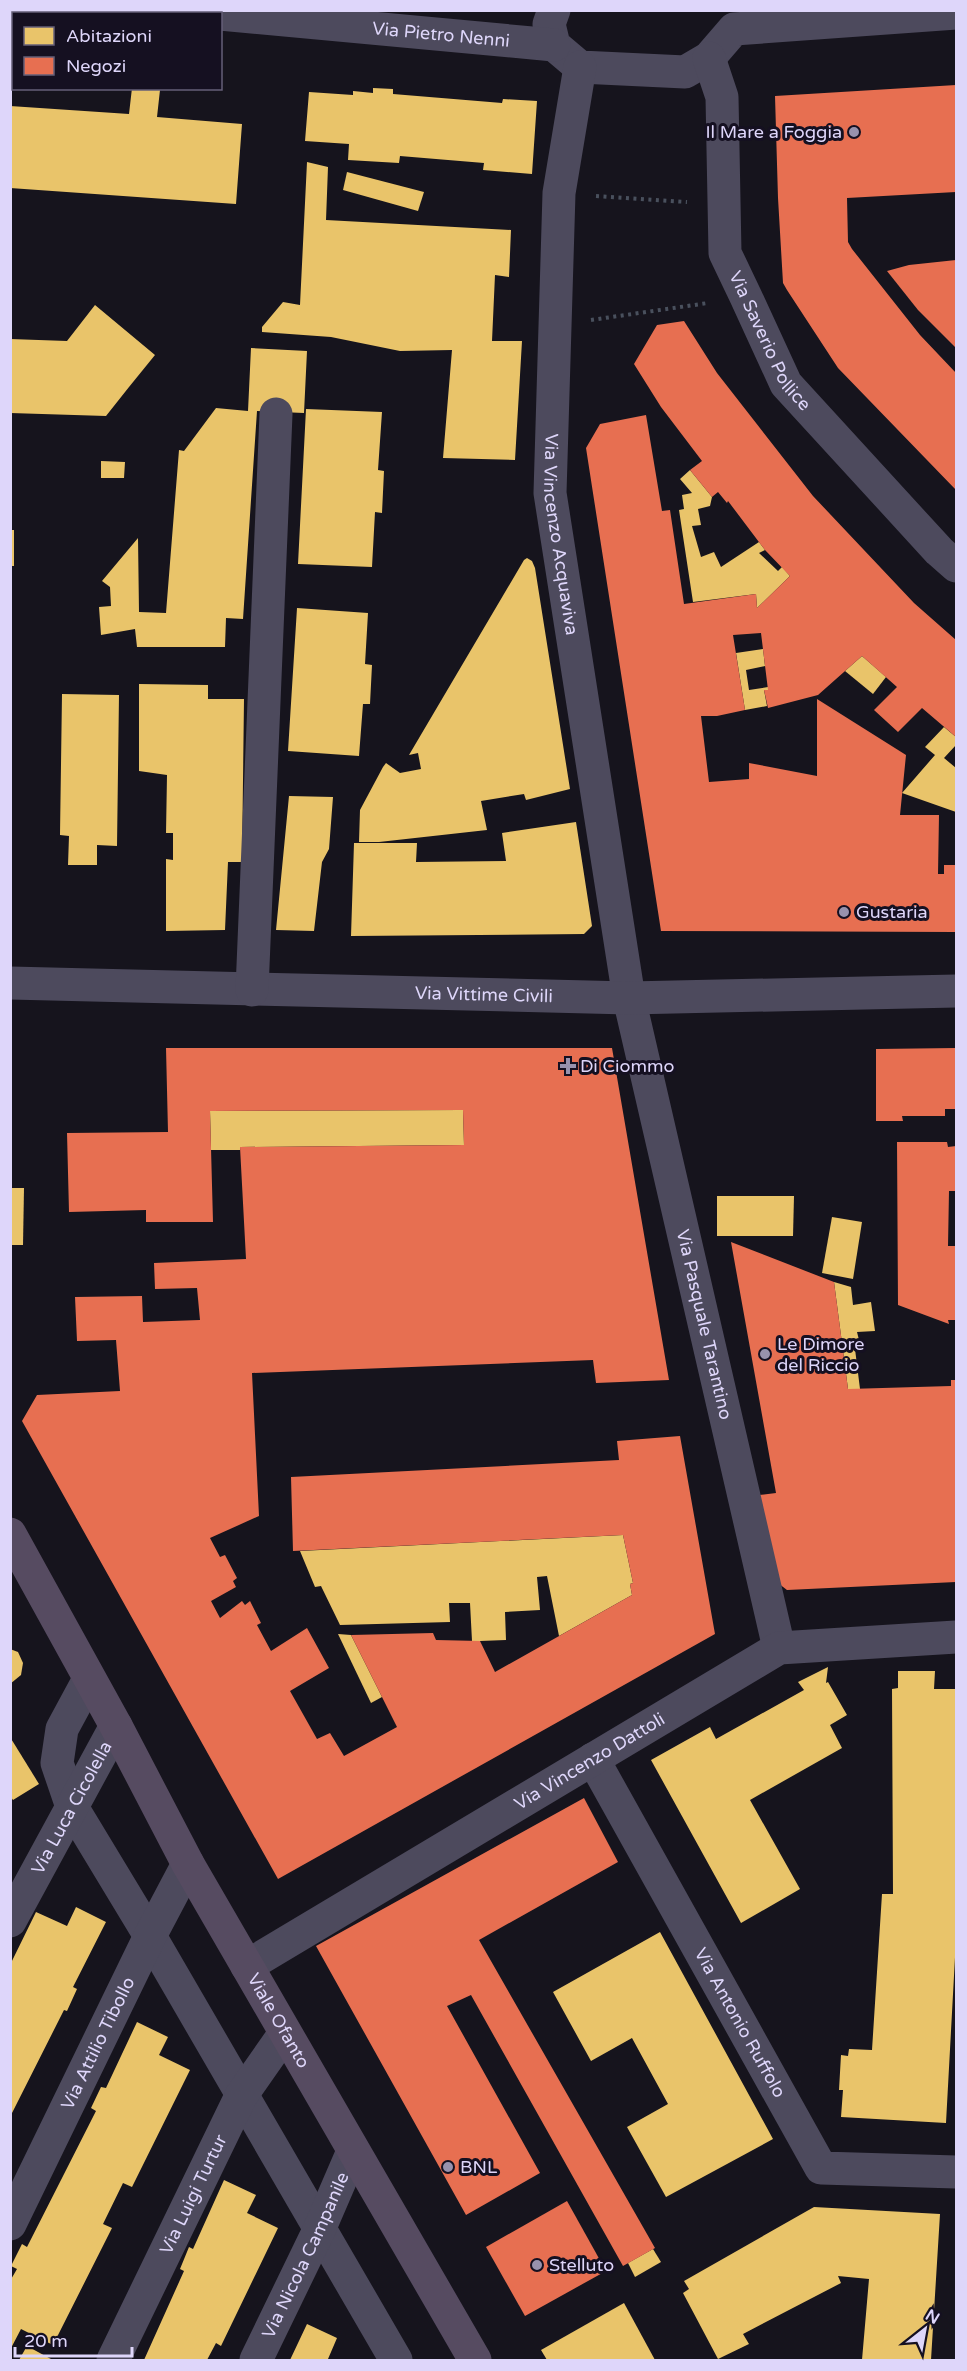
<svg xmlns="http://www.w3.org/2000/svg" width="967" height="2371" font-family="'Varela Round',sans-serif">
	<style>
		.homes { fill: #e9c46a }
		.shops { fill: #e76f51 }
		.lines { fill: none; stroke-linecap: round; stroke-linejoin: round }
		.path { stroke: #49505d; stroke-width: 4; stroke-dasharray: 3 4.5; stroke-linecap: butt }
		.minor { stroke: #4d4a5d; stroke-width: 33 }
		.major { stroke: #564b61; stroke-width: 33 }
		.poi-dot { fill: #9892ad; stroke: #151021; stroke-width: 2 }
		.labels { text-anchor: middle; stroke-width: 6; stroke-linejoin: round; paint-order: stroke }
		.street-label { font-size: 18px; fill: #ded6fa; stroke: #151021 }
		.poi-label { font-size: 18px; fill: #ded6fa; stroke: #151021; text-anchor: start }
	</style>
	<rect width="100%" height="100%" fill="#16141d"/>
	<g class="homes">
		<path d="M132 88 160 90 157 117 242 124 236 204 10 188V106L129 114Z"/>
		<path d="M373 88 393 89V94L502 103 503 99 537 101 532 174 483 170 484 163 400 156 399 163 348 160 349 144 305 141 309 92 353 95V91L373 93Z"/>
		<path d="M307 162 328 167 326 220 511 230 509 277 495 275 492 341H522L515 460 443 458 452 350 400 351 331 337 262 332V327L283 302 300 305Z"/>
		<path d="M347 172 424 192 418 211 343 190Z"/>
		<path d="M95 305 155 355 129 387 106 416 10 413V339L67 341Z"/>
		<path d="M251 348 307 351 304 413 257 411 243 619 226 618 225 647H137L135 629 101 635 99 607 111 606 110 587 102 581 138 538 139 612 166 613 179 450 184 451 216 408 248 411Z"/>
		<path d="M306 409 382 412 378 470 384 471 382 513 375 512 372 567 298 564Z"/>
		<path d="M101 461 125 462 124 478H101Z"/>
		<path d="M690 470 712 497 710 506 698 509 701 525 692 526 701 557 714 552 721 567 759 542 765 550 759 553 778 571 782 567 790 576 757 608 756 594 693 602 679 510 684 509 682 495 692 493 680 479Z"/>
		<rect x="10" y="530" width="4" height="36"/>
		<path d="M527 558 532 561 535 568 570 789 526 800 524 794 481 801 487 830 379 842H359L360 810 383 767 386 763 400 773 421 769 418 753 409 755 524 560Z"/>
		<path d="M297 608 368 613 365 664 372 665 370 704H363L359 756 288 751Z"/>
		<path d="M763 649 765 666 746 670 749 690 768 687V690H764L767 706 745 710 736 653Z"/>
		<path d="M862 656 886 677 873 694 845 671Z"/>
		<path d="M139 684 208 685V699H244L242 862H228L225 930 166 931V859L173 860V833H166L167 775 139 771Z"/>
		<path d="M62 694 119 695 117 846 97 845V865H68L69 836 60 835Z"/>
		<path d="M944 727 956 737V745L944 758 956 768V812L902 793 935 755 925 747Z"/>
		<path d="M289 796 333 797 329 849 322 862 314 931 276 930Z"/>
		<path d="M576 822 592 926 584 934 351 936 354 843H417L416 862 506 861 502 833Z"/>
		<path d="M463 1110 464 1145 240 1147V1150H211L210 1111Z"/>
		<path d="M10 1188H24L23 1245H10Z"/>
		<path d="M717 1196H794L793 1236H717Z"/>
		<path d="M832 1217 862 1222 853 1279 822 1273Z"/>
		<path d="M834 1282 851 1287 853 1305 871 1302 875 1331 857 1332 859 1340 854 1341 860 1389H848Z"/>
		<path d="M623 1535 633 1583 630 1584 632 1595 559 1636 547 1576 537 1577 540 1610 505 1612 506 1640 480 1641H472L470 1603H449L450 1622 340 1625 321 1586 315 1587 300 1551Z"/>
		<path d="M338 1634 351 1635 382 1697 371 1703Z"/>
		<path d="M10 1649 18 1652 23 1663 21 1675 10 1684Z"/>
		<path d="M828 1667 826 1683 828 1682 847 1715 830 1725 842 1748 750 1800 800 1889 741 1923 651 1760 710 1727 716 1739 804 1690 798 1682Z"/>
		<path d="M898 1671H935L934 1689H956V1939L946 2123 841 2117 843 2090H839L841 2055 848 2056 849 2049 872 2050 882 1894H893L892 1689 898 1688Z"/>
		<path d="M10 1737 39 1784 13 1800 10 1796Z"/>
		<path d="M76 1907 106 1922 73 1987 77 1989 67 2011 64 2010 10 2117V1965L36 1912 67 1926Z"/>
		<path d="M660 1932 773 2139 666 2197 627 2127 668 2104 632 2038 591 2061 553 1992Z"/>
		<path d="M137 2022 168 2037 159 2055 190 2070 132 2187 123 2183 103 2224 112 2228 53 2345 21 2329 10 2350V2281L17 2269 11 2266 22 2244 27 2247 96 2111 91 2108 101 2087 106 2088Z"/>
		<path d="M224 2180 256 2195 247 2213 278 2228 221 2346 216 2343 207 2360H144L184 2271 180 2269 189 2247 193 2249Z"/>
		<path d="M814 2207 940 2214 931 2360H862L869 2279 838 2276 841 2283 743 2334 749 2344 718 2359 683 2293 689 2289 684 2281Z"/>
		<path d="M653 2249 661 2262 635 2277 628 2263Z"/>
		<path d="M624 2303 655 2360H547L541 2350Z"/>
		<path d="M307 2324 337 2338 328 2359 331 2360H290Z"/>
		<path d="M27 2346 49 2358 53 2360H19Z"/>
	</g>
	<g class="shops">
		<path d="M956 85V192L847 198 848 242 852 249 920 335 956 373V490L838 368 787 290 783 283 778 198 775 96Z"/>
		<path d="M956 260V348L918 310 887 271 909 265Z"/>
		<path d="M684 321 717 373 813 496 914 603 956 640V737L922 708 898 732 874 710 897 687 862 656 818 695 768 708 764 690H768L761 633 733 635 745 710 717 716H701L709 782 749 779V763L817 776V699L906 755 900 815H939L938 874H944V865H956V932L661 931 586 448 600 424 646 415 662 511 670 510 684 604 756 594 757 608 790 576 765 550 728 501 727 503 718 492 712 497 690 470 702 461 661 407 634 364 657 325Z"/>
		<path d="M166 1048H612L669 1380 596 1383 593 1360 252 1373 259 1516 210 1538 220 1557 225 1555 237 1578 233 1581 236 1587 211 1601 220 1618 242 1601 245 1605 250 1601 261 1623 257 1625 271 1651 307 1628 329 1668 290 1691 317 1739 330 1733 344 1756 397 1727 351 1635 433 1633 436 1640 480 1641 495 1672 632 1595 630 1584 633 1583 623 1535 293 1551 291 1477 619 1460 617 1441 680 1436 715 1634 278 1879 22 1421 37 1395 120 1391 116 1340 77 1341 75 1297 142 1296 143 1322 200 1320 197 1288 155 1289 154 1263 246 1259 240 1147 464 1145 463 1110 210 1111 213 1222H146V1210L69 1212 67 1133 168 1132Z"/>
		<path d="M956 1048V1109H945V1116H902L903 1121H876V1049Z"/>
		<path d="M897 1142H947L948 1147 956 1146V1191H949L948 1246H956V1320H948L949 1324 898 1305Z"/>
		<path d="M731 1242 834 1282 848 1389 951 1386V1380H956V1582L787 1590 774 1580 759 1495 776 1493Z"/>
		<path d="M584 1798 618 1862 479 1940 655 2248 623 2266 471 1995 447 2006 540 2173 466 2215 316 1946Z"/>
		<path d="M567 2201 606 2271 525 2316 486 2247Z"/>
	</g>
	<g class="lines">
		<g class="path">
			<path d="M596 196 687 202"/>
			<path d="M591 320 708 303"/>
		</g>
		<g class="minor">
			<path d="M182 10 215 14"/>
			<path d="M554 10 549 24 554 45 580 67 685 72 709 58 734 29 956 13"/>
			<path id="s1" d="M220 14 554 45"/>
			<path id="s2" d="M709 58 722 97 725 253 746 297 786 384 939 551 956 566"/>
			<path id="s3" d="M580 67 559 193 550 493 629 998 779 1648"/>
			<path id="s4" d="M10 983 629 998 956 991"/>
			<path d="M252 990 276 414"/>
			<path d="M89 1679 62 1729 57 1763 72 1807 150 1936 396 2360"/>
			<path id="s5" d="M593 1759 821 2168 956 2172"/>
			<path id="s6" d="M10 1921 116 1726"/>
			<path id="s7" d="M247 1966 779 1648 956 1637"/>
			<path id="s8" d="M10 2224 150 1936 188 1864"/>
			<path id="s9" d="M113 2360 241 2096 285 2033"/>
			<path id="s10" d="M256 2360 319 2230 353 2151"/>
		</g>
		<path class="major" id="s11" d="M10 1534 116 1726 188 1864 475 2360"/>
	</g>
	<g class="poi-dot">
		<circle cx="854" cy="132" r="6"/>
		<circle cx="844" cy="912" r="6"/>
		<path d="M565 1057h6v6h6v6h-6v6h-6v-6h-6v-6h6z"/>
		<circle cx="765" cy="1354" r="6"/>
		<circle cx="448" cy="2167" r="6"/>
		<circle cx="537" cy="2265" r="6"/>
	</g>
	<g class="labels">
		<g class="street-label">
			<text dy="6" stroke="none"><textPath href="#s1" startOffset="222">Via Pietro Nenni</textPath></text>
			<text dy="6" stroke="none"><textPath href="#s2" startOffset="296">Via Saverio Pollice</textPath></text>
			<text dy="6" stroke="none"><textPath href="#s3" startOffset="470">Via Vincenzo Acquaviva</textPath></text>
			<text dy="6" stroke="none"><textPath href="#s4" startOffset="474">Via Vittime Civili</textPath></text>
			<text dy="6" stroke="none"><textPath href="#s3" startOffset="1274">Via Pasquale Tarantino</textPath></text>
			<text dy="6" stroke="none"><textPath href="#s7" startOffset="399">Via Vincenzo Dattoli</textPath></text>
			<text dy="6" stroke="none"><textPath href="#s6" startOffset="129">Via Luca Cicolella</textPath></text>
			<text dy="6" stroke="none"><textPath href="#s11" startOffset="556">Viale Ofanto</textPath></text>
			<text dy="6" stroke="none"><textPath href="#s5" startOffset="302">Via Antonio Ruffolo</textPath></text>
			<text dy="6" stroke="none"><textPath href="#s8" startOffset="201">Via Attilio Tibollo</textPath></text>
			<text dy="6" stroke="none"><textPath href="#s9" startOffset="184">Via Luigi Turtur</textPath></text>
			<text dy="6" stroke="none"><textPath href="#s10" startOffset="116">Via Nicola Campanile</textPath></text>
		</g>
		<g class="poi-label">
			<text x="842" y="138" text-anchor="end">Il Mare a Foggia</text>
			<text x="856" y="918">Gustaria</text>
			<text x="580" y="1072">Di Ciommo</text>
			<text x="777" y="1350">Le Dimore<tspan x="777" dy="21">del Riccio</tspan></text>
			<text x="460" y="2173">BNL</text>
			<text x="549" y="2271">Stelluto</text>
		</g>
	</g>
	<rect width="967" height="2371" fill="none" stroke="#ded6fa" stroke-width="24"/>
	<rect x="12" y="12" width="210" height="78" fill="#151021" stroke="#655f78" stroke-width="1.5"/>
	<rect x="24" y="27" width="30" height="18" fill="#e9c46a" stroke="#655f78" stroke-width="1.5"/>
	<text x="66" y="42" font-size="18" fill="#ded6fa">Abitazioni</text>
	<rect x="24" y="57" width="30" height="18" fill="#e76f51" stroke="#655f78" stroke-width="1.5"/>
	<text x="66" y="72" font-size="18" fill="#ded6fa">Negozi</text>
	<g transform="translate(925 2329) rotate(31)" stroke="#151021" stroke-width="4.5" paint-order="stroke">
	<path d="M0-4.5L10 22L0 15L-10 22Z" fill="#ded6fa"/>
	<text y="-9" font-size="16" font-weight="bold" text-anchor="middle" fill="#ded6fa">N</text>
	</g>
	<path d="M15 2347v9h117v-9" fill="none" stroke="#ded6fa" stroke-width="3"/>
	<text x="24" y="2347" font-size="18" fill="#ded6fa" stroke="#151021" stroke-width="4.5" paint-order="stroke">20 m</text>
</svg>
